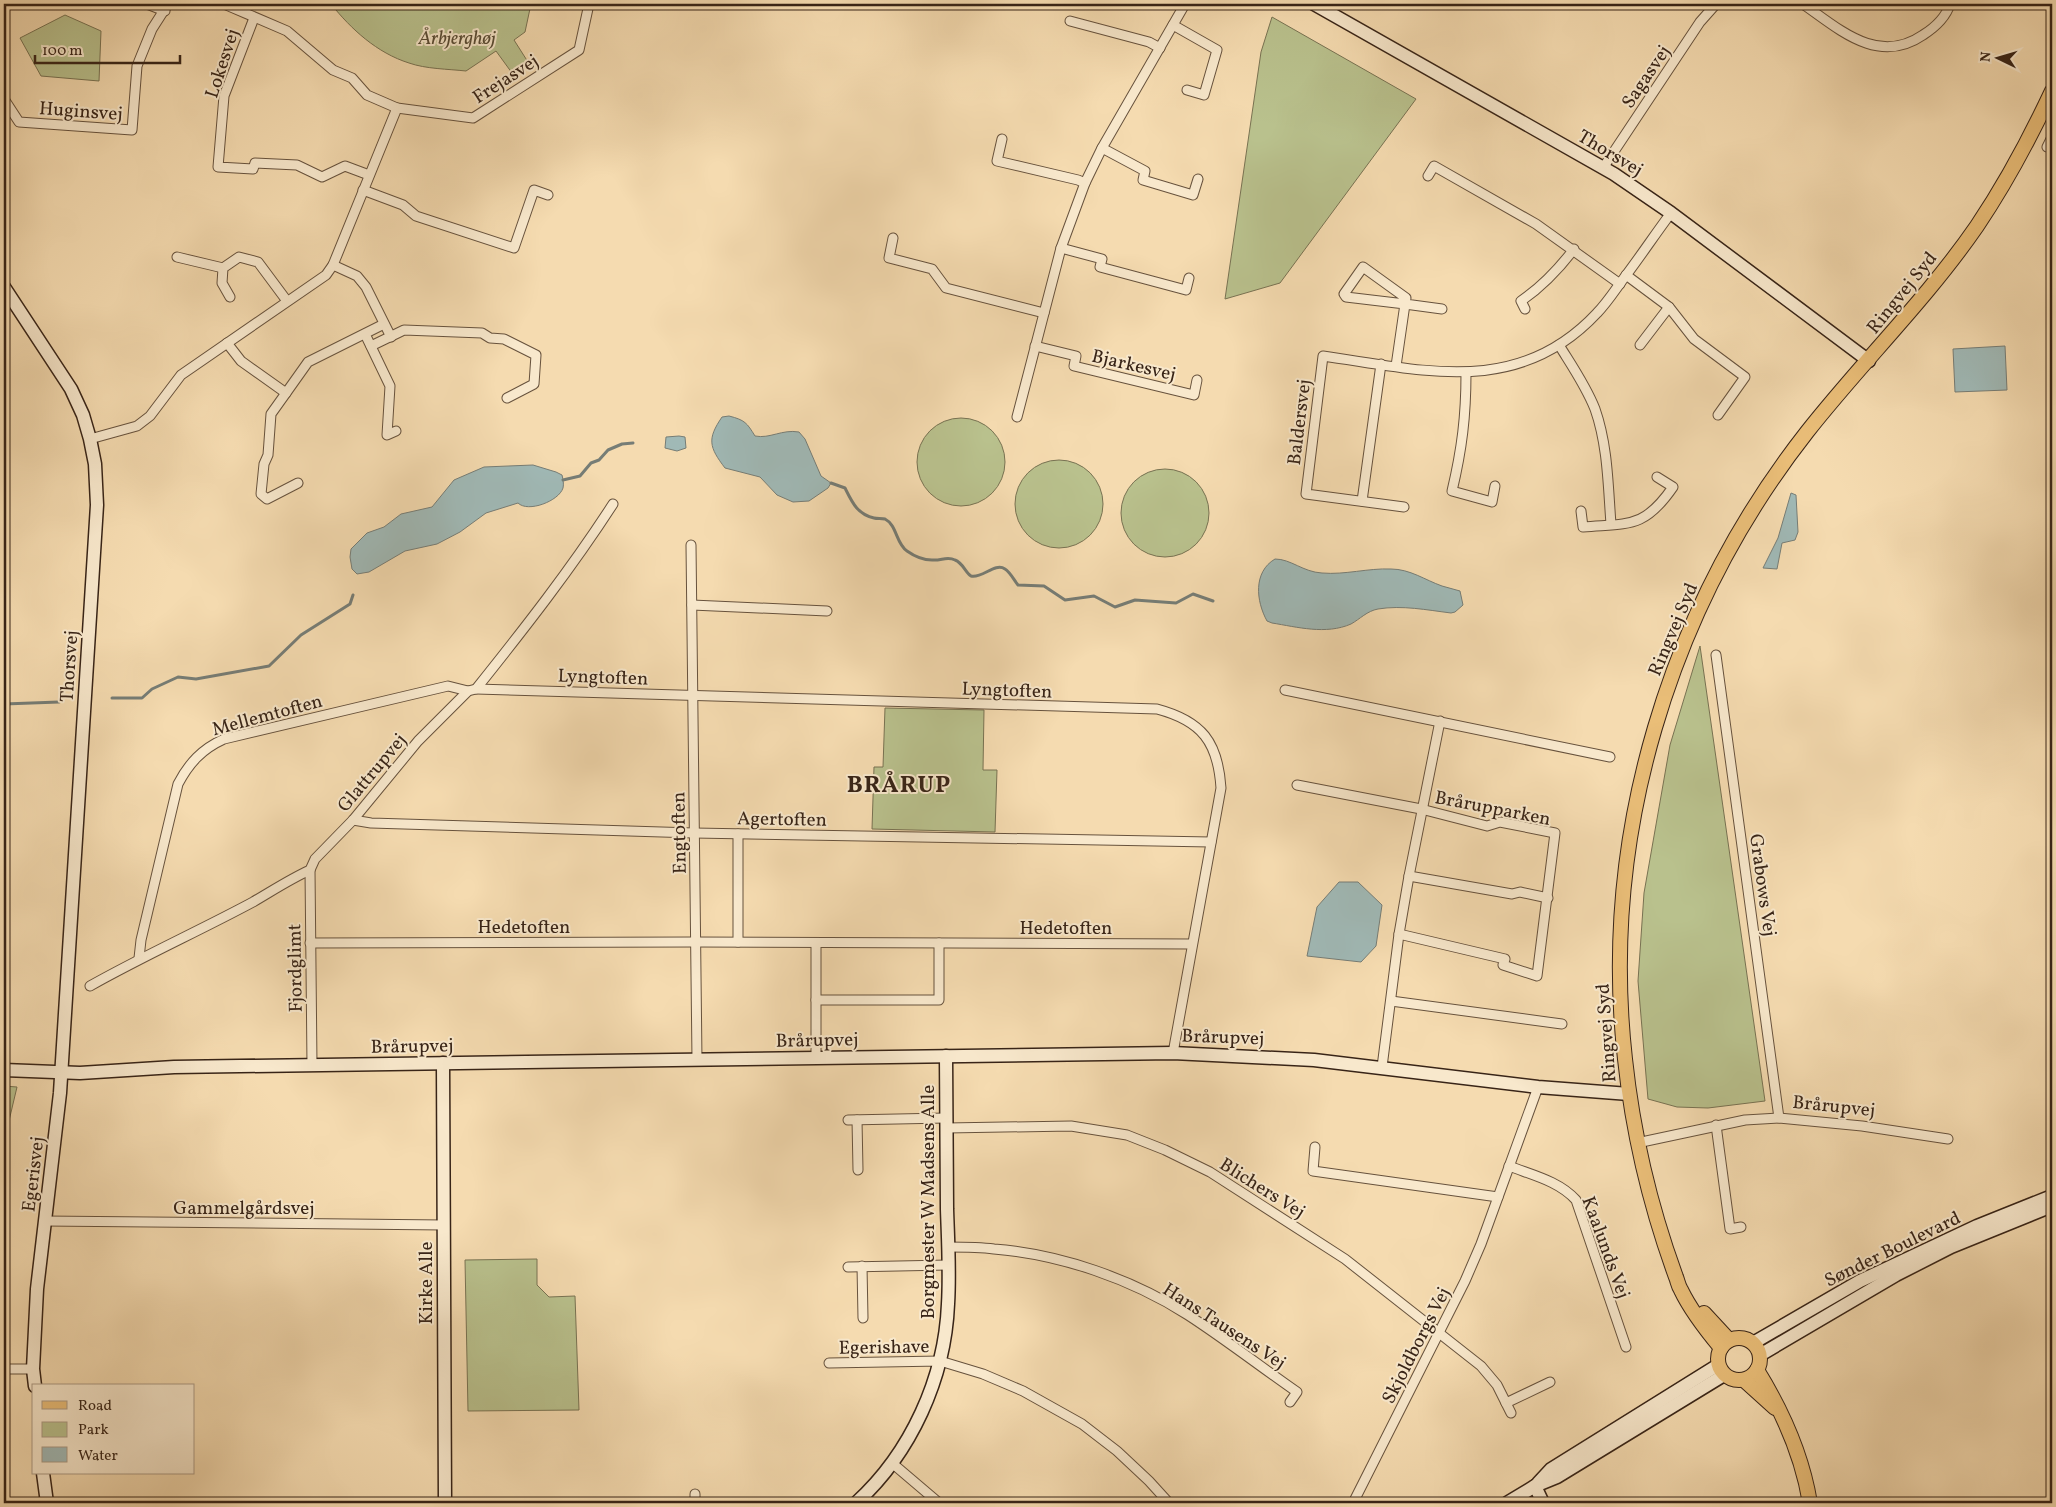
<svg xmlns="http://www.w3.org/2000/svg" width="2056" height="1507" font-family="Vollkorn,serif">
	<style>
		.green { fill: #b9c18d; stroke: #787252 }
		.water { fill: #a0b9b6; stroke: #767d76 }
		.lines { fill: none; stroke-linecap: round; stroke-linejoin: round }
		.stream { stroke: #767d76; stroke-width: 3 }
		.street-casing { stroke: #67523d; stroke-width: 11 }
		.secondary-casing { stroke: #382417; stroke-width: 15 }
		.primary-casing { stroke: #382417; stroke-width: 16 }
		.street { stroke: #f8e8cc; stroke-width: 9 }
		.secondary { stroke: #f8e8cc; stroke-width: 12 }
		.primary { stroke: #eabe78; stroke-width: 14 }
		.labels { text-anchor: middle; stroke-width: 4; stroke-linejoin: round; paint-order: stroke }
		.park-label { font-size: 19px; font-style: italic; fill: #584b34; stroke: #f8e8cc }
		.street-label { font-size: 19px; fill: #382417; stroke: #f8e8cc }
		.district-label { font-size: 24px; font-weight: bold; letter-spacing: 1px; fill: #382417; stroke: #f8e8cc }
	</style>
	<rect width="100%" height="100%" fill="#f5dbb0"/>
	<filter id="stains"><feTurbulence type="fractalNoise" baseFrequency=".004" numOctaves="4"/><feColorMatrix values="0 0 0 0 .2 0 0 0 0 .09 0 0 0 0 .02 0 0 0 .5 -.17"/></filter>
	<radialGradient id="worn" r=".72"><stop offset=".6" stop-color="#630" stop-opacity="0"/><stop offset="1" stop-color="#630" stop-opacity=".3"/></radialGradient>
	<g class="green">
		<path d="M331 4H531L525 32 514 40 528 62 512 73 496 51 466 71C448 69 426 69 409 63 377 53 351 29 331 4Z"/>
		<path d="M65 15 101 31 99 81 41 76 20 38Z"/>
		<path d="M1272 17 1416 99 1280 283 1225 299 1261 52Z"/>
		<circle cx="961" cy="462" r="44"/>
		<circle cx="1059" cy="504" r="44"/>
		<circle cx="1165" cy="513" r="44"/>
		<path d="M1700 646 1765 1101 1708 1108 1677 1107 1648 1099 1638 981 1644 893 1670 745Z"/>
		<path d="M885 708 984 710 983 770H997L995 832 872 829 874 767H883Z"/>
		<path d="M4 1086 17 1087 8 1125 4 1126Z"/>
		<path d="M537 1259V1285L549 1297 575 1296 579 1410 468 1411 465 1260Z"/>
	</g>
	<g class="water">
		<path d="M2005 346 2007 390 1955 392 1953 349Z"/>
		<path d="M729 416C745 420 747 423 755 436 770 439 782 429 799 432L805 439 821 476 831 483 828 488 809 501 793 502 777 495 760 477 725 468C709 447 707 439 722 417Z"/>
		<path d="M679 436 685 437 686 448 677 451 665 448 666 437Z"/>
		<path d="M533 465 556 472 562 475C563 479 564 484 563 488 559 501 528 513 518 503L486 513 460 532 437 544 405 551 369 572 357 574 352 569 350 557 351 549 367 533 384 527 401 514 432 507 454 480 484 467Z"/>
		<path d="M1791 493 1796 495 1798 532 1795 540 1782 543 1777 569 1763 568 1778 538Z"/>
		<path d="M1275 559C1291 559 1303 572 1322 573 1345 575 1368 568 1391 569 1410 569 1425 580 1442 586 1448 588 1454 589 1460 591L1463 605 1455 612 1451 613C1427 610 1402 605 1378 609 1367 611 1360 619 1351 624 1326 635 1297 627 1272 623L1267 621C1256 601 1253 572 1275 559Z"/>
		<path d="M1339 882H1358L1382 905 1376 946 1361 962 1307 956 1317 907Z"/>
	</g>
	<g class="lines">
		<g class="stream">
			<path d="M563 480 580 476 591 463 599 460 608 450 622 444 633 443"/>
			<path d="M831 483 845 488C852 502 857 514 874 518 877 519 882 518 885 519 897 525 896 544 907 551 914 556 924 560 932 560 941 561 947 556 955 560 963 563 965 572 971 576 982 579 995 562 1005 569 1010 572 1014 580 1018 585L1044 586 1065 600 1094 596 1115 607 1135 600 1176 603 1193 594 1213 601"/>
			<path d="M112 698H142L152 689 178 677 196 679 269 666 301 635 350 604 353 595"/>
			<path d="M4 704 59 702"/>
		</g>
		<defs>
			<g id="street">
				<path d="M147 4 165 11"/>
				<path d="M1803 4C1839 29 1878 66 1923 35 1934 28 1946 17 1950 4"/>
				<path d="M254 18 224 96 218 167 253 169 255 163 297 165 322 177 345 166 369 175"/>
				<path d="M1070 21 1149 42 1160 48"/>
				<path d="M1173 25 1217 50 1204 95 1187 90"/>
				<path d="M4 99 19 122 132 130 137 66 152 29 168 4"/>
				<path d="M397 108 473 118 579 50 589 4"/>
				<path d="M2052 137 2047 147 2052 149"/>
				<path d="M1002 139 997 161 1078 180 1085 183"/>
				<path d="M1102 148 1145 171 1143 180 1193 195 1198 179"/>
				<path d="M1603 168 1700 22 1716 4"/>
				<path d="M1428 176 1434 166 1536 224 1620 284"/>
				<path d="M363 190 403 205 416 216 514 248 534 190 548 195"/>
				<path d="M893 238 889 258 932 269 946 288 1044 313"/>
				<path d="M1061 248 1102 259 1100 267 1186 290 1189 278"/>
				<path d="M177 257 223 268"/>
				<path d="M333 265 357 276 366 287 391 337"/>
				<path d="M1626 275 1669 307 1694 339 1745 377 1718 415"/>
				<path d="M230 297 222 283 223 268 239 257 258 262 287 301"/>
				<path d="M1525 309 1521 301C1543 286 1558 270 1574 249"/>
				<path d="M365 334 390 386 387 435 396 431"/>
				<path d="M227 343 241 361 286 393"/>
				<path d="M1559 345C1572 366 1586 386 1595 409 1608 446 1608 486 1611 524"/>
				<path d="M1640 345 1669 307"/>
				<path d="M371 346 404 330 482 333 490 338 504 339 536 355 534 384 507 398"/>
				<path d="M1035 346 1076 356 1074 366 1194 395 1197 380"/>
				<path d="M1396 366 1405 304 1346 297 1344 294 1363 267 1406 298 1405 304 1442 309"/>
				<path d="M1466 373C1466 416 1462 449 1452 491L1492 502 1495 486"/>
				<path d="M1017 417 1061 248 1085 183 1102 148 1185 4"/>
				<path d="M90 439 137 426 150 416 181 375 326 275 333 265 397 108 367 95 352 78 333 70 287 31 224 4"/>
				<path d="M298 483 267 499 261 494 264 464 268 455 271 414 286 393 308 362 384 324"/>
				<path d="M1362 501 1381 364"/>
				<path d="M1404 507 1306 494 1323 356C1423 370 1518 398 1597 313 1608 302 1617 287 1627 274 1642 254 1656 233 1671 213"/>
				<path d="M1581 511 1583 527C1629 523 1644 529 1673 487L1657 477"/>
				<path d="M691 545 697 1060"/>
				<path d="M692 605 827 611"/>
				<path d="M1716 655 1779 1118"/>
				<path d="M476 689 1157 709C1202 721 1218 742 1221 788L1173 1053"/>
				<path d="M1285 690 1610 757"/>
				<path d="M1297 785 1421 809 1487 826 1500 822 1555 833 1537 976 1503 965 1505 959 1399 934"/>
				<path d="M353 820 371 823 694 833 1211 842"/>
				<path d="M738 834V942"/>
				<path d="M310 870 312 1065"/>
				<path d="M1409 876 1512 894 1520 892 1548 898"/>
				<path d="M310 943 695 942 1192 944"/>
				<path d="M139 958 141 940 178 784C189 763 202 749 224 739L448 686 468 691"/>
				<path d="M90 986C143 956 199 931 253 902 272 891 290 879 310 870L315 859 353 820 418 741 468 691 476 689C524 629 571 569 613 504"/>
				<path d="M816 1000H939V943"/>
				<path d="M1391 1001 1562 1024"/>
				<path d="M816 1058V943"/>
				<path d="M1382 1067 1399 934 1409 876 1440 721"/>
				<path d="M848 1120 946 1118"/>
				<path d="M857 1120 858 1170"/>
				<path d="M1716 1125 1730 1229 1741 1227"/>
				<path d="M947 1128 1071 1126 1127 1135 1165 1150 1210 1172 1345 1259 1481 1366 1497 1385 1511 1413"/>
				<path d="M1637 1143 1745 1120 1779 1118 1862 1126 1948 1139"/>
				<path d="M1315 1147 1313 1171 1498 1197"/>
				<path d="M1509 1166C1532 1175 1559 1181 1576 1200L1626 1347"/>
				<path d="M44 1221 444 1225"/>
				<path d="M948 1247C963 1247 979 1247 994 1249 1060 1254 1132 1279 1188 1315 1225 1339 1261 1367 1297 1392L1290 1402"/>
				<path d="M862 1266 863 1318"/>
				<path d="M848 1267 948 1265"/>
				<path d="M829 1363 940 1361 983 1374 1023 1391 1082 1424 1117 1451 1149 1481 1169 1503"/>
				<path d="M4 1369H33"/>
				<path d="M1506 1403 1550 1382"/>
				<path d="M892 1463 939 1503"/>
				<path d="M695 1503V1494"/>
				<path d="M1353 1503 1465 1281 1481 1244 1538 1087"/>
			</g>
			<g id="secondary">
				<path d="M1314 4 1614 174 1671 213 1869 361"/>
				<path d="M4 287 71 389 83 415 90 439 95 464 97 505 60 1093 37 1289 33 1369 35 1386"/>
				<path d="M443 1063 445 1503"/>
				<path d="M4 1070 80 1073 174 1067 1173 1053 1314 1060 1538 1087 1629 1094"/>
				<path d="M1753 1343 1860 1281 1977 1226 2052 1196"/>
				<path d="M1760 1355 1896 1275 1951 1247 2052 1206"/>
				<path d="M43 1473 47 1503"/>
				<path d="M1538 1483 1551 1469 1718 1365"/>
				<path d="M1535 1486 1543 1503"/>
				<path d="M856 1503C911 1453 945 1378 948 1304 950 1272 948 1240 947 1209 947 1158 946 1107 946 1056"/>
				<path d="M1507 1503 1535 1486 1557 1477 1724 1375"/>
			</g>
			<g id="primary">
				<path d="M1704 1313 1729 1340"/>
				<circle cx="1739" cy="1359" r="21"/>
				<path d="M1721 1348C1706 1330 1691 1311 1681 1290 1678 1285 1678 1282 1676 1277 1650 1206 1633 1134 1625 1059 1600 836 1669 608 1807 432 1862 362 1926 300 1977 226 2006 183 2030 138 2052 91"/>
				<path d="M1757 1370C1783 1412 1802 1454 1810 1503"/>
				<path d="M1744 1380 1775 1408"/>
			</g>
		</defs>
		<use href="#street" class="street-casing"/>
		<use href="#secondary" class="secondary-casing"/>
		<use href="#primary" class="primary-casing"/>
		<use href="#street" class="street"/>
		<use href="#secondary" class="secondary"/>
		<use href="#primary" class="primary"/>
	</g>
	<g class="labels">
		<g class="park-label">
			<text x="457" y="44">Årbjerghøj</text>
		</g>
		<g class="street-label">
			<text transform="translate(221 63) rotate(-72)" y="7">Lokesvej</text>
			<text transform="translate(1645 76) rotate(-56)" y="7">Sagasvej</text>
			<text transform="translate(505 78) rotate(-33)" y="7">Frejasvej</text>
			<text transform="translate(81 110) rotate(4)" y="7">Huginsvej</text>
			<text transform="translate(1611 152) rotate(31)" y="7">Thorsvej</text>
			<text transform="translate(1901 292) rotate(-51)" y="7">Ringvej Syd</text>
			<text transform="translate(1134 364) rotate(13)" y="7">Bjarkesvej</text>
			<text transform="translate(1298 422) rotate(-83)" y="7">Baldersvej</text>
			<text transform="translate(1672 629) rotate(-67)" y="7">Ringvej Syd</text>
			<text transform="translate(68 666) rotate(-86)" y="7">Thorsvej</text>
			<text transform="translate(603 676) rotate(2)" y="7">Lyngtoften</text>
			<text transform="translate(1007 689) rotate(2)" y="7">Lyngtoften</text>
			<text transform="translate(267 714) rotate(-15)" y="7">Mellemtoften</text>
			<text transform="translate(371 772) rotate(-50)" y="7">Glattrupvej</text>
			<text transform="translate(1493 807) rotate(11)" y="7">Brårupparken</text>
			<text transform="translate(782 818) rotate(1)" y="7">Agertoften</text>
			<text transform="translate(678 833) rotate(-91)" y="7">Engtoften</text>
			<text transform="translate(1764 885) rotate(82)" y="7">Grabows Vej</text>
			<text x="524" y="933">Hedetoften</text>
			<text x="1066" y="934">Hedetoften</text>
			<text transform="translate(294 968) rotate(-91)" y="7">Fjordglimt</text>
			<text transform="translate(1605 1033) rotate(-94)" y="7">Ringvej Syd</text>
			<text transform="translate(1223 1036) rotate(2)" y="7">Brårupvej</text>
			<text transform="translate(817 1039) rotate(-1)" y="7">Brårupvej</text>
			<text transform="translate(412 1045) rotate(-1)" y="7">Brårupvej</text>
			<text transform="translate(1834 1105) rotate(6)" y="7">Brårupvej</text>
			<text transform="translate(32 1174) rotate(-83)" y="7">Egerisvej</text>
			<text transform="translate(1263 1187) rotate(32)" y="7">Blichers Vej</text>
			<text transform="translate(927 1202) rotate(-90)" y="7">Borgmester W Madsens Alle</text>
			<text x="244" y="1214">Gammelgårdsvej</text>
			<text transform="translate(1607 1247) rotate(70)" y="7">Kaalunds Vej</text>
			<text transform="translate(1892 1248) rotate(-26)" y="7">Sønder Boulevard</text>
			<text transform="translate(425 1283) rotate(-90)" y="7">Kirke Alle</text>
			<text transform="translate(1225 1325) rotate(33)" y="7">Hans Tausens Vej</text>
			<text transform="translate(1415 1345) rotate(-63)" y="7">Skjoldborgs Vej</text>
			<text transform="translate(884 1346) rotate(-1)" y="7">Egerishave</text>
		</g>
		<g class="district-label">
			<text x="899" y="792">BRÅRUP</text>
		</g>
	</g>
	<rect width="2056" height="1507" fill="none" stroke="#f5dbb0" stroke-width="20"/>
	<rect x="5" y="5" width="2046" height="1497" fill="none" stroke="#382417" stroke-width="2.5"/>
	<rect x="10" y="10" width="2036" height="1487" fill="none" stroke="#382417"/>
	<rect x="32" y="1384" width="162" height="90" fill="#f8e8cc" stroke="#ab9a84"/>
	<rect x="42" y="1401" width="25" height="8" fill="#eabe78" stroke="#ab9a84"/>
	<text x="78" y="1410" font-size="15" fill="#382417">Road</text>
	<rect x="42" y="1422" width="25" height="15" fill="#b9c18d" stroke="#ab9a84"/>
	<text x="78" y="1434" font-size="15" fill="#382417">Park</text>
	<rect x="42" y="1447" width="25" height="15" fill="#a0b9b6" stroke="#ab9a84"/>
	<text x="78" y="1460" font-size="15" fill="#382417">Water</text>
	<g transform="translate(1998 58) rotate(275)" stroke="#f8e8cc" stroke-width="4" paint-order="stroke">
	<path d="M0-4L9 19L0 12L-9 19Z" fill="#382417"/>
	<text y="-8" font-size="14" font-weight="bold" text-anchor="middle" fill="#382417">N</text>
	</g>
	<path d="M35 55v8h145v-8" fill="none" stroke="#382417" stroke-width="2.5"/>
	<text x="42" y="55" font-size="15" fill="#382417" stroke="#f8e8cc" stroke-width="4" paint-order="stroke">100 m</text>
	<rect width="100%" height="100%" filter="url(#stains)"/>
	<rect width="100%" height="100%" fill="url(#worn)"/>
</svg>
